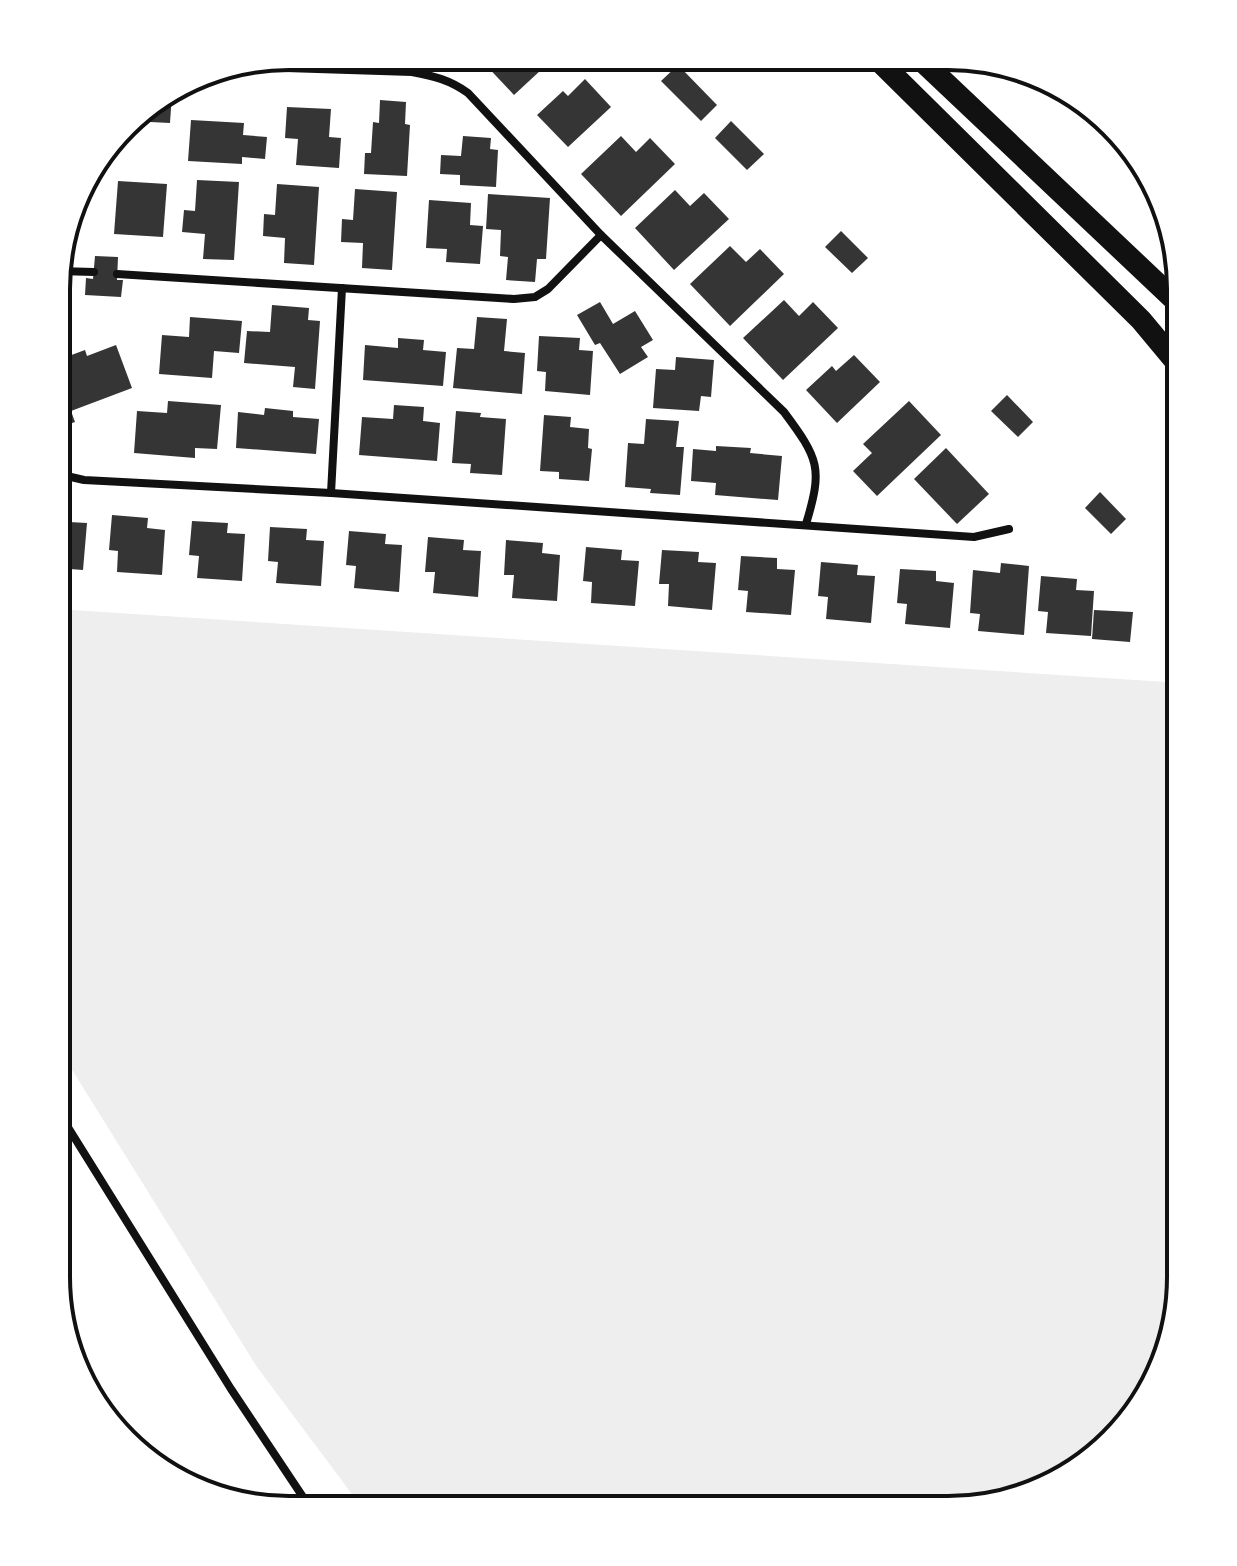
<svg xmlns="http://www.w3.org/2000/svg" width="1237" height="1566" font-family="'Roboto Condensed',sans-serif">
	<style>
		.green { fill: #eee }
		.building { fill: #353535 }
		.lines { fill: none; stroke-linecap: round; stroke-linejoin: round }
		.minor { stroke: #111; stroke-width: 8 }
		.trunk { stroke: #111; stroke-width: 22 }
		.rim { fill: none; stroke: #111; stroke-width: 4 }
	</style>
	<rect width="100%" height="100%" fill="#fff"/>
	<path class="green" d="M57 609 1181 683 1180 1292 1142 1406 1064 1479 962 1510 363 1509 257 1367 56 1044Z"/>
	<g class="building">
		<path d="M490 57H555L514 95 483 62Z"/>
		<path d="M633 57H658L645 69Z"/>
		<path d="M678 65 717 105 701 121 661 81Z"/>
		<path d="M585 79 611 107 568 147 537 115 563 91 568 96Z"/>
		<path d="M172 93 170 123 130 121 136 114Z"/>
		<path d="M380 100 406 102 405 124 410 125 407 176 364 174 365 153H371L373 122 379 123Z"/>
		<path d="M287 107 331 109 329 137 341 138 339 168 296 165 298 139 285 138Z"/>
		<path d="M191 120 244 123 243 135 267 137 265 159 242 157V164L188 161Z"/>
		<path d="M731 121 764 154 747 170 715 138Z"/>
		<path d="M463 136 491 138 490 149 498 150 496 187 460 185V175L440 174 441 155 461 156Z"/>
		<path d="M621 136 636 152 650 138 675 164 621 216 581 174Z"/>
		<path d="M197 180 239 182 234 260 203 259 205 234 182 232 184 210 195 211Z"/>
		<path d="M118 181 167 184 163 237 114 234Z"/>
		<path d="M277 184 319 187 314 265 284 263 285 238 263 236 264 214 275 215Z"/>
		<path d="M355 189 397 192 392 270 362 268 363 243 341 242 342 219 353 220Z"/>
		<path d="M675 190 690 206 704 193 729 219 674 270 635 228Z"/>
		<path d="M488 194 550 198 546 259H537L535 282 506 280 508 257 500 256 501 230 486 229Z"/>
		<path d="M429 200 471 203 470 225 483 226 480 264 446 262 447 249 426 248Z"/>
		<path d="M841 231 868 258 852 273 825 247Z"/>
		<path d="M730 246 746 262 760 249 784 274 730 326 690 284Z"/>
		<path d="M95 256 118 257 117 280H123L121 297 85 295 86 278 93 279Z"/>
		<path d="M784 300 799 316 813 302 838 328 783 380 743 338Z"/>
		<path d="M600 302 613 324 635 311 653 340 641 347 648 357 620 374 600 343 595 345 577 315Z"/>
		<path d="M272 305 309 308 308 320 320 321 315 389 293 387 295 367 244 363 247 331 270 332Z"/>
		<path d="M190 317 242 321 239 353 214 351 212 378 159 374 162 335 189 337Z"/>
		<path d="M477 317 507 319 504 351 525 353 522 394 453 388 457 348 474 349Z"/>
		<path d="M539 336 580 338 579 350 593 351 590 395 545 391 546 372 537 371Z"/>
		<path d="M398 338 424 340 423 350 446 352 443 386 363 380 365 345 398 348Z"/>
		<path d="M116 345 132 388 71 411 75 422 58 428V360L85 350 87 356Z"/>
		<path d="M854 355 880 382 837 423 806 390 832 366 836 371Z"/>
		<path d="M676 357 714 360 711 397 701 396 699 411 653 408 656 369 675 370Z"/>
		<path d="M1007 395 1033 422 1018 437 991 411Z"/>
		<path d="M168 401 221 405 217 449 195 448V458L134 453 137 411 167 413Z"/>
		<path d="M909 401 941 435 877 496 853 471 872 453 863 444Z"/>
		<path d="M394 405 424 407 423 421 440 423 437 461 359 455 362 417 393 419Z"/>
		<path d="M265 408 293 411V417L319 419 316 454 236 448 238 412 264 415Z"/>
		<path d="M456 411 481 413 480 417 506 419 502 475 470 473 471 464 452 463Z"/>
		<path d="M544 415 571 417 570 427 589 429 588 448 592 449 589 481 559 479V472L540 471Z"/>
		<path d="M646 419 679 421 676 447H684L680 495 650 493 651 489 625 487 628 443 644 444Z"/>
		<path d="M716 446 751 448 750 453 782 456 778 500 715 495 716 483 691 481 693 449 716 451Z"/>
		<path d="M946 448 989 494 957 524 914 479Z"/>
		<path d="M1100 492 1126 519 1111 534 1085 508Z"/>
		<path d="M58 511 69 512V522L87 523 83 570 57 568Z"/>
		<path d="M112 515 148 518 147 528 165 530 162 575 117 572 118 551 109 550Z"/>
		<path d="M192 521 228 523 227 533 245 534 242 581 197 578 199 556 189 555Z"/>
		<path d="M270 527 307 529 306 540 324 541 321 586 276 583 278 562 268 561Z"/>
		<path d="M349 531 386 534 385 544 402 545 399 592 354 588 356 566 346 565Z"/>
		<path d="M428 537 464 540 463 550 481 551 478 597 433 593 435 572H425Z"/>
		<path d="M506 540 543 543 542 553 560 555 557 601 512 598 514 575H504Z"/>
		<path d="M586 547 622 550 621 560 639 561 635 606 591 603 592 582 583 581Z"/>
		<path d="M662 550 699 552 698 562 716 563 712 610 668 606 669 584H659Z"/>
		<path d="M741 556 777 558V569L795 570 791 615 746 612 748 591 738 590Z"/>
		<path d="M821 562 858 565 857 575 875 576 871 623 826 619 828 597 818 596Z"/>
		<path d="M1001 563 1029 566 1024 635 978 631 980 614 970 613 973 570 1000 573Z"/>
		<path d="M900 569 936 571V581L954 583 950 628 905 624 907 604 897 603Z"/>
		<path d="M1041 576 1077 579 1076 590 1094 591 1091 636 1046 633 1048 612 1038 611Z"/>
		<path d="M1094 610 1133 612 1130 642 1092 639Z"/>
	</g>
	<g class="lines">
		<g class="minor">
			<path d="M227 66 412 72C434 76 450 80 468 93L601 235 784 412C819 459 823 468 806 524"/>
			<path d="M58 271 94 272"/>
			<path d="M117 274 514 299 535 297 548 289 601 235"/>
			<path d="M58 474 84 480 331 493 974 537 1009 529"/>
			<path d="M331 493 342 288"/>
			<path d="M56 1108 231 1389 311 1509"/>
		</g>
		<g class="trunk">
			<path d="M876 58 1141 320 1181 368"/>
			<path d="M919 58 1181 306"/>
		</g>
	</g>
	<path d="M0 0H1237V1566H0ZM289 70H948A219 219 0 0 1 1167 289V1277A219 219 0 0 1 948 1496H289A219 219 0 0 1 70 1277V289A219 219 0 0 1 289 70Z" fill="#fff" fill-rule="evenodd"/>
	<path class="rim" d="M289 70H948A219 219 0 0 1 1167 289V1277A219 219 0 0 1 948 1496H289A219 219 0 0 1 70 1277V289A219 219 0 0 1 289 70Z"/>
</svg>
